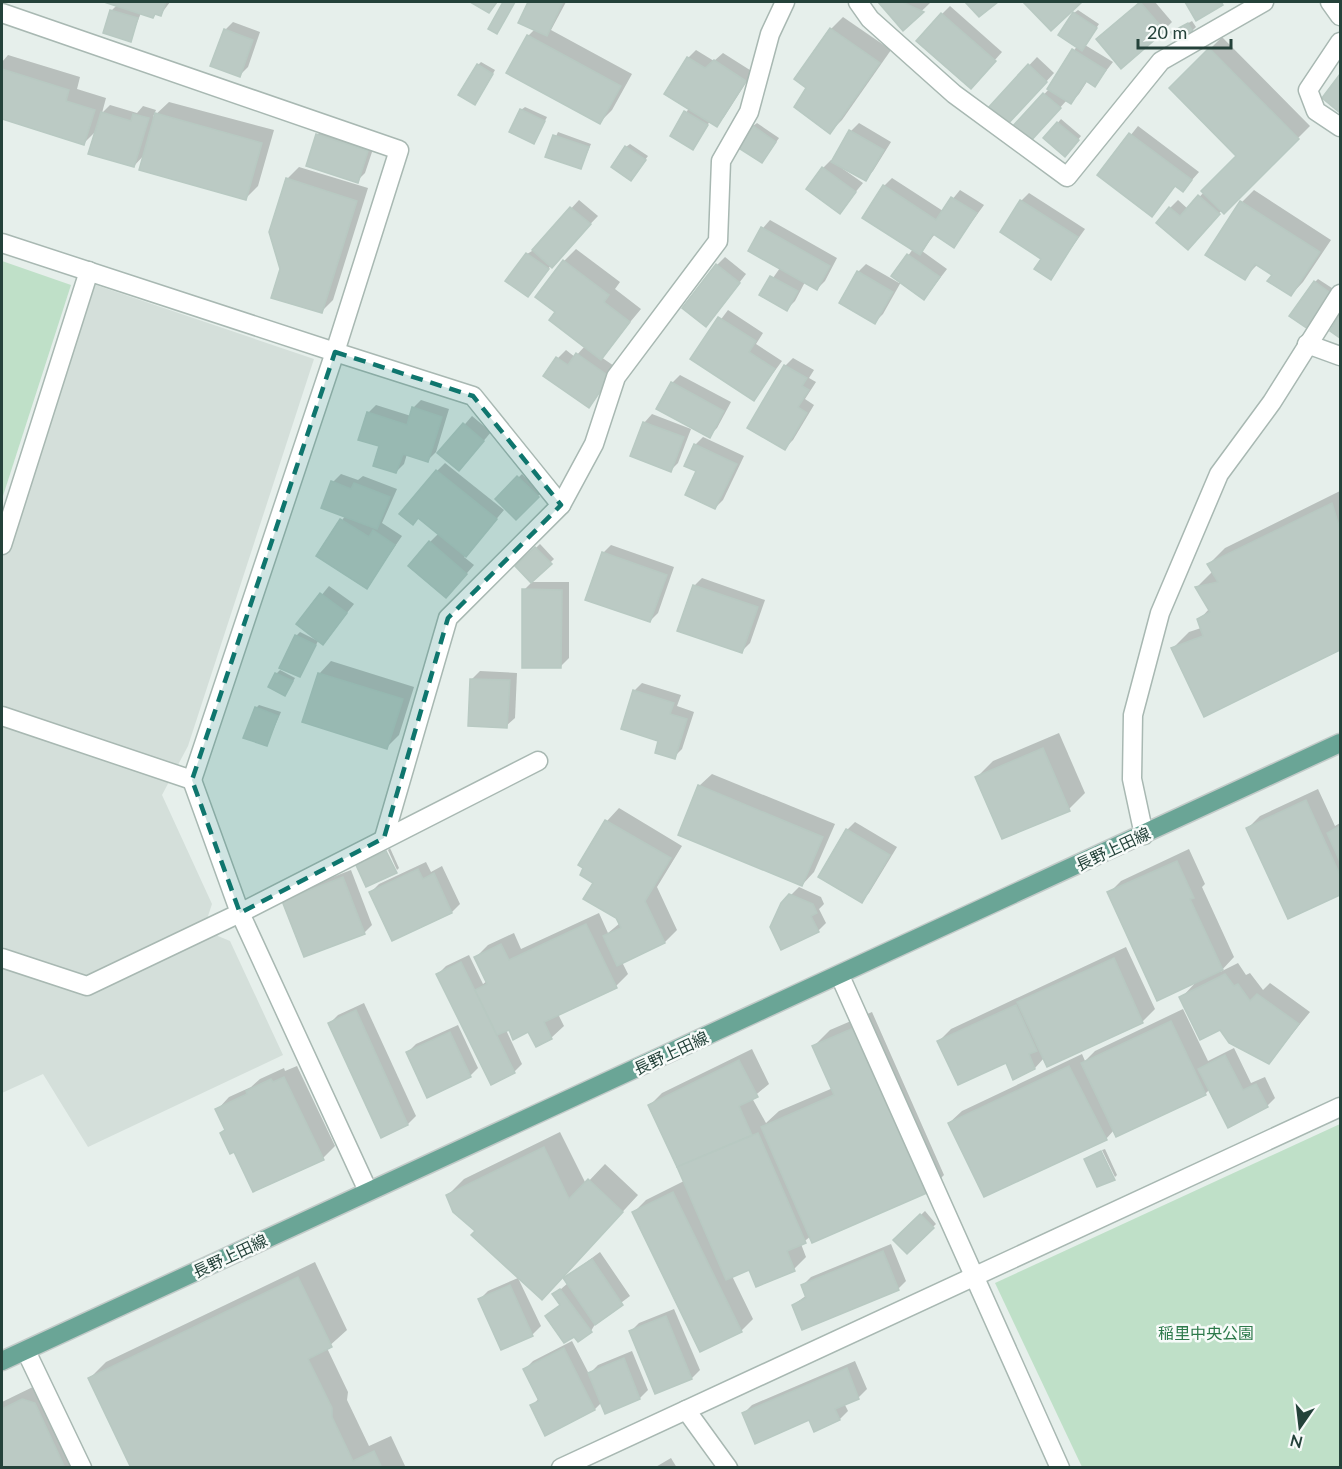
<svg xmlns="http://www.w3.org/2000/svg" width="1342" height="1469" font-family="Lato,'Noto Sans JP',sans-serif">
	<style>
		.built { fill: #d4dfda }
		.green { fill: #bfe0c8 }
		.shadow { fill: #0003 }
		.building { fill: #bbcac4; stroke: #b8c9c2; stroke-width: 1.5 }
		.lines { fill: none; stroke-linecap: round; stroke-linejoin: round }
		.minor-casing { stroke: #a8b8b2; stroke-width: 21 }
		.major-casing { stroke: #c2cac8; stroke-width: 21 }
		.minor { stroke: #fff; stroke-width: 18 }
		.major { stroke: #6aa596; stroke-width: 18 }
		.marked { fill: #0f766e; fill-opacity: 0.2; stroke: #0f766e; stroke-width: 4.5; stroke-dasharray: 12 8; stroke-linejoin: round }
		.labels { text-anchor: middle; stroke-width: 5; stroke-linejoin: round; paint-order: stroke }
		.street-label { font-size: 16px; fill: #24423a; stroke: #f7fbf9 }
		.park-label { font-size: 16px; fill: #2d7a4b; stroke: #f7fbf9 }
	</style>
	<rect width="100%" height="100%" fill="#e6efeb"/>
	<path class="built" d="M90 283 314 359 188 746 162 795 212 904 208 916 218 936 230 941 283 1055 88 1147 43 1074 2 1093V558Z"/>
	<g class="green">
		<path d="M2 261 71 285 2 499Z"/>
		<path d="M1340 1124V1467H1082L995 1283Z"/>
	</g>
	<g class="shadow">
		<path d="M107 2H170L161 14 157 13 153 16 141 13 130 40 111 11 117 5Z"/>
		<path d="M529 2H566L551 30 632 74 612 110 600 122 528 36 535 29 520 22Z"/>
		<path d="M880 2H928L930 3 903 29Z"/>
		<path d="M1026 2H1080L1051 29Z"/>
		<path d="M1141 2H1155L1172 22 1164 30 1106 31Z"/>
		<path d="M1187 2H1225L1197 19Z"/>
		<path d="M950 6 1002 52 978 79 942 14Z"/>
		<path d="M1078 10 1099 24 1085 45 1113 62 1095 85 1088 80 1079 94 1071 102 1067 100 1037 133 1013 128 1049 89 1077 46 1074 13Z"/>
		<path d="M843 17 891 50 842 120 830 132 809 88 831 29Z"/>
		<path d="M1192 21 1196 27 1192 31 1173 32Z"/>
		<path d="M233 22 260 32 248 67 240 75 225 30Z"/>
		<path d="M1222 37 1310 126 1224 212 1222 210 1196 240 1170 208 1178 200 1188 209 1238 156 1171 88Z"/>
		<path d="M696 50 714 61 723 53 753 72 724 117 716 125 710 121 693 148 672 136 689 108 688 58Z"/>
		<path d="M8 55 80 77 77 89 106 98 102 113 110 105 137 113 143 106 156 110 153 117 169 102 274 130 258 186 246 198 145 154 134 166 97 130 84 143 2 117V62Z"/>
		<path d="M1037 57 1054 73 1015 116 990 107Z"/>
		<path d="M481 62 495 70 478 100V65Z"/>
		<path d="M525 107 547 117 534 142 521 110Z"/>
		<path d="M1061 119 1081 136 1069 151 1045 138Z"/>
		<path d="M757 123 779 138 762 162 753 126Z"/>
		<path d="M859 123 891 142 873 171 865 179 844 167 843 169 863 183 839 212 823 168 831 160 833 162 851 131Z"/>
		<path d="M1138 126 1199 172 1183 190 1176 185 1152 215 1099 175Z"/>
		<path d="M325 127 375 143 365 173 357 181 317 135Z"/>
		<path d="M558 132 591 144 581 167 547 156Z"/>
		<path d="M630 144 648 156 631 179 626 147Z"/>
		<path d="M299 167 368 188 333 300 321 312 282 269 287 179Z"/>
		<path d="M892 178 943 211 960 190 984 205 954 246 935 234 922 251 947 269 931 290 923 298 901 282 883 314 875 322 858 272 866 264 899 283 900 281 893 276 913 249 884 186Z"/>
		<path d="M1254 190 1331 240 1303 282 1291 295 1274 274 1258 264 1244 278 1242 202Z"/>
		<path d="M1029 193 1085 229 1050 278 1021 201Z"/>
		<path d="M579 200 598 216 551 265 532 292 527 254 532 251Z"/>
		<path d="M770 220 837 258 825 281 817 289 805 282 795 301 787 309 761 295 780 268 750 251 763 228Z"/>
		<path d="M576 249 620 282 615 289 641 309 601 357 617 368 588 406 558 358 566 350 575 357 585 346 557 312 564 261Z"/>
		<path d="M725 257 746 274 713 317 717 265Z"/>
		<path d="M1318 279 1335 290 1308 327 1315 282Z"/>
		<path d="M728 310 763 333 756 344 782 361 754 399 692 358Z"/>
		<path d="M793 358 814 370 809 378 816 382 805 399 814 405 793 440 785 448 749 428 785 366Z"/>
		<path d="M680 375 731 402 717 428 709 436 672 383Z"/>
		<path d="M421 400 449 409 436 452 428 460 407 454 404 464 396 472 368 413 376 405 411 416 413 408Z"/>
		<path d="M652 414 691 429 678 463 670 471 632 456 644 423Z"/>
		<path d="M472 416 491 432 467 461 440 453Z"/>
		<path d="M703 437 744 456 723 500 715 508 698 471 695 445Z"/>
		<path d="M445 463 504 510 464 557 474 565 454 588 430 542 439 533 437 471Z"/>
		<path d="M341 474 358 480 363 476 397 489 382 523 402 536 367 587 318 556 345 516 333 482Z"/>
		<path d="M522 474 541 493 516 518 497 499Z"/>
		<path d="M1340 491V648L1205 715 1173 648 1189 632 1201 628 1199 620 1209 609 1197 587 1213 571 1209 564 1225 548Z"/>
		<path d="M540 544 554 559 531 581 517 566Z"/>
		<path d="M611 545 674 567 658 613 650 621 603 553Z"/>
		<path d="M702 578 765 600 750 643 742 651 694 586Z"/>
		<path d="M532 582H569V658L561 666 524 590Z"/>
		<path d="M329 586 354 604 323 643 298 624Z"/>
		<path d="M300 632 318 641 300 676 296 636Z"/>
		<path d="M331 661 414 687 399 735 387 747 319 674Z"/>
		<path d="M280 670 295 678 285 695 276 674Z"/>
		<path d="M480 671 517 673 515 718 506 726 472 679Z"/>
		<path d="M642 683 681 695 677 706 694 712 682 749 674 757 660 740 634 691Z"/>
		<path d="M259 705 281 712 267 744 256 708Z"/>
		<path d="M1059 733 1085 793 1069 809 977 777 993 761Z"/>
		<path d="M712 774 835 824 814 872 802 885 699 786Z"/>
		<path d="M1318 789 1335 826 1340 823V893L1289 917 1248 828 1260 816Z"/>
		<path d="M619 808 682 846 657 887 677 930 665 942 622 962 628 974 616 986 558 1014 564 1026 551 1038 529 1030H506L522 1064 514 1072 492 1083 438 974 446 966 469 955 483 984 487 981 476 957 488 945 514 933 521 949 599 913 608 933 620 923 586 868 580 865 607 821Z"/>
		<path d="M855 822 897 847 869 893 861 901 847 830Z"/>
		<path d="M390 848 399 868 397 870 388 850Z"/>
		<path d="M1189 849 1205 884 1202 887 1234 957 1220 972 1238 963 1246 975 1250 973 1263 990 1270 983 1310 1012 1269 1062 1181 998 1198 980 1109 893 1121 881Z"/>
		<path d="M426 862 431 872 442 866 460 904 452 912 393 939 371 892 379 884Z"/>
		<path d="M351 870 372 925 364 933 284 901 292 893Z"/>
		<path d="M799 887 821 897 824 904 819 909 826 923 818 931 782 904Z"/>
		<path d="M1126 947 1155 1009 1143 1021 1047 1065 1044 1058 1035 1068 939 1041 951 1029Z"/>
		<path d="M364 1003 416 1116 408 1124 381 1136 330 1023 338 1015Z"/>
		<path d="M1183 1009 1208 1061 1234 1048 1251 1083 1265 1077 1275 1098 1267 1106 1210 1089 1205 1094 1114 1130 1106 1139 949 1123 962 1111 1082 1054 1085 1061 1095 1051Z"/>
		<path d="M872 1012 944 1175 928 1191 811 1236 801 1244 806 1257 794 1269 750 1268 732 1276 753 1319 741 1331 634 1212 646 1200 684 1181 650 1105 662 1093 752 1049 769 1084 752 1098 766 1123 779 1111 833 1088 814 1046 830 1030Z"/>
		<path d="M458 1025 478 1068 470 1076 408 1052 416 1044Z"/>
		<path d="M297 1066 335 1146 323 1158 235 1150 217 1110 229 1097 251 1087 260 1079 284 1068 285 1071Z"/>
		<path d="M560 1132 586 1184 605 1164 638 1195 558 1282 447 1196 464 1179Z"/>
		<path d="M1105 1149 1117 1175 1115 1177 1102 1150Z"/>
		<path d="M925 1211 936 1224 907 1252 895 1240Z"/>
		<path d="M891 1244 906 1281 898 1289 793 1305 807 1295 803 1285 811 1277Z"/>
		<path d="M600 1252 630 1296 597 1321 591 1331 547 1317 561 1304 554 1295 568 1283 565 1278Z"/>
		<path d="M315 1262 347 1330 327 1348 348 1392 347 1400 369 1446 391 1436 406 1468H133L90 1378 106 1362Z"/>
		<path d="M518 1278 541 1326 533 1334 502 1348 480 1299 488 1291Z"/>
		<path d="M674 1309 700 1370 692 1378 656 1392 631 1331 639 1323Z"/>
		<path d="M572 1341 589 1374 598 1365 632 1351 648 1390 640 1398 602 1402 595 1409 532 1406 539 1398 525 1369 533 1361Z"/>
		<path d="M855 1361 867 1389 859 1397 844 1403 848 1411 840 1419 815 1430 810 1418 744 1413 752 1405Z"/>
		<path d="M39 1384 88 1468H2V1402Z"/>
		<path d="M671 1458 677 1468H654Z"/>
	</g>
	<g class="building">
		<path d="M104 2H166L161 16 155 14 153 18Z"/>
		<path d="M470 2H497L489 13Z"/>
		<path d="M503 2H515L497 34 488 29Z"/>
		<path d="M528 2H563L547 36 518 23Z"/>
		<path d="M878 2H902L924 12 903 31Z"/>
		<path d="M965 2H998L979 17Z"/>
		<path d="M1023 2H1082L1051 31Z"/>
		<path d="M1140 2 1165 31 1121 69 1096 39Z"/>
		<path d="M1185 2H1221L1223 5 1196 21Z"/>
		<path d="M110 10 138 18 131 42 103 33Z"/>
		<path d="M1073 12 1097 28 1082 51 1058 35Z"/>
		<path d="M941 13 996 61 971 89 916 41Z"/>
		<path d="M1188 23 1193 32 1175 41 1171 32Z"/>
		<path d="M830 28 880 63 830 134 794 107 806 88 794 79Z"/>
		<path d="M224 29 253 40 240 77 210 66Z"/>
		<path d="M527 35 621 86 600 124 506 73Z"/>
		<path d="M1209 48 1299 139 1224 214 1201 191 1236 156 1169 88Z"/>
		<path d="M1072 49 1106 70 1095 87 1086 81 1071 104 1047 89Z"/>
		<path d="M687 57 705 68 714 60 746 81 717 127 664 94Z"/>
		<path d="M477 64 493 74 475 105 458 95Z"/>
		<path d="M1028 64 1047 82 1007 125 988 108Z"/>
		<path d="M2 69 69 90 66 101 95 110 84 145 2 119Z"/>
		<path d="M1340 74V113L1322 98Z"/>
		<path d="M1043 93 1061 108 1029 143 1011 128Z"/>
		<path d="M520 109 545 121 534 144 509 132Z"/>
		<path d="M684 111 708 125 693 150 670 136Z"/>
		<path d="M101 112 131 121 133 114 149 118 134 167 88 154Z"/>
		<path d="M155 113 262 143 246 200 139 170Z"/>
		<path d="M1057 122 1079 140 1065 157 1043 138Z"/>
		<path d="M752 125 776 142 762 163 737 147Z"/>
		<path d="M849 130 884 150 866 181 831 162Z"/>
		<path d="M1129 133 1192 180 1183 192 1175 186 1152 217 1097 175Z"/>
		<path d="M316 134 368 151 358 183 306 166Z"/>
		<path d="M553 135 589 147 581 169 545 157Z"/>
		<path d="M625 146 646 160 631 181 611 167Z"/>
		<path d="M822 167 856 192 840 214 806 189Z"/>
		<path d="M286 178 357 201 322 313 271 298 280 269 269 232Z"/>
		<path d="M883 185 936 220 951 197 977 213 954 248 933 234 920 255 862 218Z"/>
		<path d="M1198 195 1220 214 1188 250 1156 223 1169 207 1180 216Z"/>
		<path d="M1020 200 1078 237 1051 280 1034 269 1041 259 1000 232Z"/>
		<path d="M1240 201 1320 252 1291 296 1267 281 1272 275 1255 264 1245 280 1205 255Z"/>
		<path d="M570 207 591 224 552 268 532 250Z"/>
		<path d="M761 227 830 266 817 290 748 251Z"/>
		<path d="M526 253 549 269 528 297 505 281Z"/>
		<path d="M907 254 940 277 924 300 891 276Z"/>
		<path d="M563 260 609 295 604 302 630 322 601 360 549 320 555 312 535 297Z"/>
		<path d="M716 264 740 283 706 327 682 308Z"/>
		<path d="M857 271 893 292 875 324 839 303Z"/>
		<path d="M770 276 798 291 787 311 759 295Z"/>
		<path d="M1314 281 1333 295 1308 329 1289 316Z"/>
		<path d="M1340 314V338L1330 331Z"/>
		<path d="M718 317 756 341 749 352 775 369 754 401 690 359Z"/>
		<path d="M576 353 610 377 589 408 543 376 556 357 568 365Z"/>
		<path d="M784 365 807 378 802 386 809 390 798 407 807 413 785 450 747 428Z"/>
		<path d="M671 382 724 411 710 438 656 409Z"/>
		<path d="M412 407 442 417 428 462 403 454 396 473 373 466 379 446 358 440 367 412 407 425Z"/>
		<path d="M643 422 684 437 671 472 630 456Z"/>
		<path d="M463 423 484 441 459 471 437 453Z"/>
		<path d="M694 444 737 464 715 509 685 495 696 471 684 466Z"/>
		<path d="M436 470 497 519 466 557 418 518 413 525 399 514Z"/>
		<path d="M517 476 539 497 516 520 495 499Z"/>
		<path d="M331 481 351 489 354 483 390 497 377 529 321 508Z"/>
		<path d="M1332 503 1340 529V650L1204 717 1171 648 1203 636 1197 619 1210 612 1195 587 1218 582 1207 564Z"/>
		<path d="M340 519 369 537 373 530 395 545 367 589 316 556Z"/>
		<path d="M429 541 467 574 446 598 408 566Z"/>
		<path d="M535 547 552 564 531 583 515 566Z"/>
		<path d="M602 552 667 575 650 622 585 600Z"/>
		<path d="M693 585 758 607 742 653 677 631Z"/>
		<path d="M522 589 562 590 561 668H522Z"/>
		<path d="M320 593 347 613 323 645 296 624Z"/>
		<path d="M295 635 316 645 300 677 279 668Z"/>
		<path d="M275 673 293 681 285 696 268 687Z"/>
		<path d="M318 673 403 699 387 749 302 722Z"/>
		<path d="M470 679 510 680 507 728 468 726Z"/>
		<path d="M633 690 674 703 670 714 687 719 675 759 655 753 658 741 621 729Z"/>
		<path d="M255 707 278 716 267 746 243 738Z"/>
		<path d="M1043 748 1070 811 1002 839 975 777Z"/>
		<path d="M698 785 823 837 802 886 678 835Z"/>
		<path d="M1306 800 1340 875V895L1288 919 1246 828Z"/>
		<path d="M605 820 671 858 645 901 665 943 617 966 603 936 621 928 616 918 583 899 593 883 580 875 583 868 578 865Z"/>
		<path d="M1340 826V862L1327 833Z"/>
		<path d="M846 829 890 855 862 903 818 877Z"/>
		<path d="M386 851 397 873 366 887 356 865Z"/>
		<path d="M1177 861 1194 898 1190 899 1223 970 1157 1001 1107 892Z"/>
		<path d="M418 869 423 879 434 873 452 913 392 941 369 892Z"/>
		<path d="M343 877 365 934 304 957 282 901Z"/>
		<path d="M789 894 813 904 817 913 811 916 819 932 781 950 770 927 781 903Z"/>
		<path d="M586 924 617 988 544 1022 552 1039 536 1047 528 1032 513 1040 509 1030 497 1035 475 990 487 984 474 957 501 944 509 960Z"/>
		<path d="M1114 958 1143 1023 1047 1067 1017 1002Z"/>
		<path d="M461 962 515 1073 491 1085 436 974Z"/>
		<path d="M1225 974 1234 986 1238 984 1250 1001 1257 994 1299 1024 1269 1064 1229 1043 1220 1030 1200 1040 1179 997Z"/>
		<path d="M1016 1005 1037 1051 1029 1054 1035 1069 1013 1080 1006 1063 958 1085 937 1041Z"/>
		<path d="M356 1010 408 1125 381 1138 328 1023Z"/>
		<path d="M1171 1021 1206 1095 1116 1137 1081 1063Z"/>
		<path d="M856 1027 929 1192 812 1243 761 1127 834 1095 812 1046Z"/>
		<path d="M450 1032 471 1077 427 1098 406 1052Z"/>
		<path d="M1225 1055 1243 1090 1256 1084 1268 1107 1228 1128 1198 1069Z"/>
		<path d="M739 1060 758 1097 739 1106 752 1135 677 1167 648 1105Z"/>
		<path d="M1069 1066 1107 1140 984 1197 948 1123Z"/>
		<path d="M284 1077 324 1160 253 1192 234 1152 230 1154 220 1133 225 1130 215 1109 247 1094 246 1091 271 1079 273 1082Z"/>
		<path d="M758 1133 806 1243 787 1251 795 1271 756 1287 749 1270 726 1280 677 1167Z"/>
		<path d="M544 1147 569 1199 588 1179 623 1212 542 1300 471 1235 475 1231 453 1212 446 1195Z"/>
		<path d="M1101 1151 1115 1180 1097 1187 1084 1159Z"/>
		<path d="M673 1192 742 1332 700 1352 632 1212Z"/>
		<path d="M920 1214 934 1228 907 1254 893 1240Z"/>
		<path d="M883 1251 899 1290 802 1330 792 1305 806 1298 801 1285Z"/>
		<path d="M592 1259 623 1305 595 1325 563 1278Z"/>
		<path d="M298 1277 332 1347 308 1359 332 1408V1417L353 1461 374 1451 382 1468H131L88 1378Z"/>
		<path d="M510 1285 533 1336 501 1350 478 1299Z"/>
		<path d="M560 1289 592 1332 578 1342 574 1337 564 1343 545 1316 560 1305 552 1294Z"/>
		<path d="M666 1316 692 1379 655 1394 629 1331Z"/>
		<path d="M564 1348 595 1410 545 1436 530 1405 539 1401 523 1369Z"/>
		<path d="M624 1358 640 1399 605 1414 588 1373Z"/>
		<path d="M847 1368 859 1399 835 1409 840 1420 814 1432 809 1420 755 1444 742 1413Z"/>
		<path d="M22 1399 35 1403 65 1468H2V1409Z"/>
	</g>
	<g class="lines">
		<defs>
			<g id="minor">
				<path d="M858 2 870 19 954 94 1067 177 1161 61 1264 2"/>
				<path d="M1330 2 1340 16"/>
				<path d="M2 13 399 150 335 352 473 396 561 505 448 618 384 838"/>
				<path d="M1340 42 1308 90 1316 111 1340 127"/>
				<path d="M2 243 335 352 192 780 2 716"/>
				<path d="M1307 344 1340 356"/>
				<path d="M561 505 594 444 616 377 718 241 721 161 749 112 770 34 785 2"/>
				<path d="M2 545 89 271"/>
				<path d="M192 780 240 913 368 1191"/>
				<path d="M1144 835 1132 779 1133 715 1160 613 1219 474 1272 402 1340 294"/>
				<path d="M2 958 87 986 240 913 538 761"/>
				<path d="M840 976 1060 1468"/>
				<path d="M26 1351 82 1468"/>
				<path d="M686 1410 728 1468"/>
				<path d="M561 1468 1340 1107"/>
			</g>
			<path id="major" d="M2 1361 1340 743"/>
		</defs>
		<use href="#minor" class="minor-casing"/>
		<use href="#major" class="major-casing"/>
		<use href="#minor" class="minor"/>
		<use href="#major" class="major"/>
	</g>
	<path class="marked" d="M335 352 473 396 561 505 448 618 384 838 240 913 192 780Z"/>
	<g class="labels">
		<g class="street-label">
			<text transform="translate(1113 849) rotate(-25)" y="6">長野上田線</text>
			<text transform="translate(671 1053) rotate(-25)" y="6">長野上田線</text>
			<text transform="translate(230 1256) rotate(-25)" y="6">長野上田線</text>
		</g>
		<g class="park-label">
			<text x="1206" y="1339">稲里中央公園</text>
		</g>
	</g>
	<rect width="1342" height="1469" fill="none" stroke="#24423a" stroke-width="6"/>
	<g transform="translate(1300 1427) rotate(194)" stroke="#f7fbf9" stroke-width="4.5" paint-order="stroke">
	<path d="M0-4.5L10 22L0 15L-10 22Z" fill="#24423a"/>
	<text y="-9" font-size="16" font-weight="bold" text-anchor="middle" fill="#24423a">N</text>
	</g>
	<path d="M1138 39v9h93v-9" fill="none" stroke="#24423a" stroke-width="3"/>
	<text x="1147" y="39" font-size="18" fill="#24423a" stroke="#f7fbf9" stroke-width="4.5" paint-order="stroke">20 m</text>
</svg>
